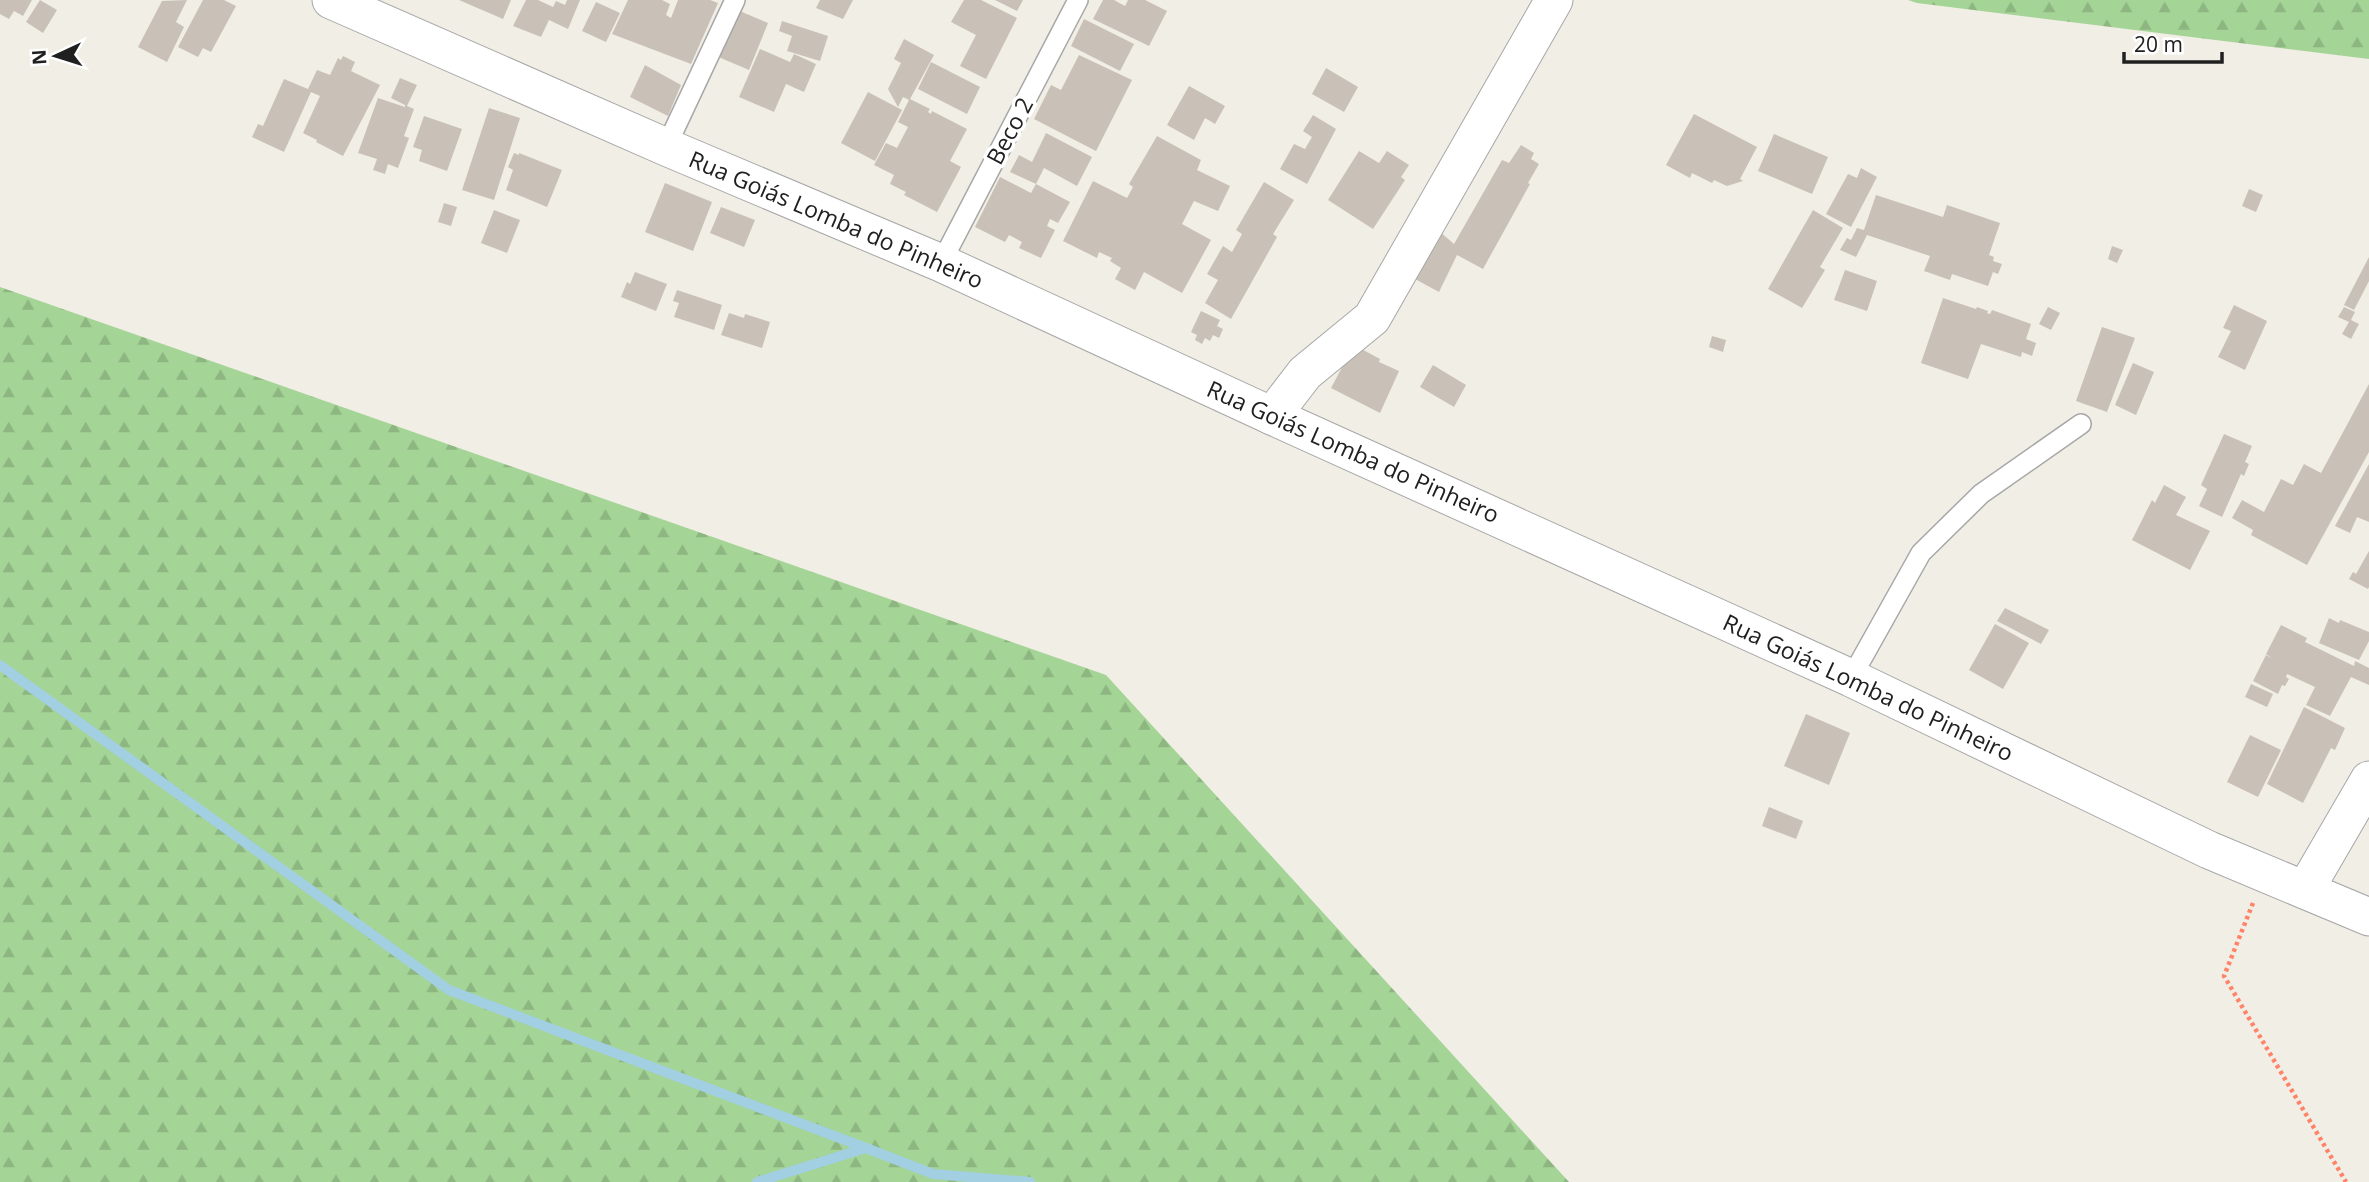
<svg xmlns="http://www.w3.org/2000/svg" width="2369" height="1182" font-family="'Open Sans',sans-serif">
	<style>
		.forest { fill: url(#forest-firs) }
		.lines { fill: none; stroke-linecap: round; stroke-linejoin: round }
		.stream { stroke: #a2cfe2; stroke-width: 10 }
		.building { fill: #c9c1b8 }
		.service-casing { stroke: #a7a7a7; stroke-width: 22 }
		.minor-casing { stroke: #a7a7a7; stroke-width: 39 }
		.path { stroke: #ff8368; stroke-width: 4.5; stroke-dasharray: 3.5 3.5; stroke-linecap: butt }
		.service { stroke: #fff; stroke-width: 19 }
		.minor { stroke: #fff; stroke-width: 37 }
		.labels { text-anchor: middle; stroke-width: 7; stroke-linejoin: round; paint-order: stroke }
		.street-label { font-size: 23px; fill: #202020; stroke: #fff }
	</style>
	<defs>
		<pattern id="forest-firs" width="22" height="20" patternUnits="userSpaceOnUse" patternTransform="scale(1.75)"><rect width="22" height="20" fill="#a4d496"/><path d="M5 1l3.5 6h-7zM16 11l3.5 6h-7z" fill="#8db681"/></pattern>
	</defs>
	<rect width="100%" height="100%" fill="#f1eee5"/>
	<g class="forest">
		<path d="M1908 0H2369V59L1917 3Z"/>
		<path d="M0 287 1106 675 1569 1182H0Z"/>
	</g>
	<g class="lines">
		<g class="stream">
			<path d="M0 665 449 990 866 1148"/>
			<path d="M757 1182 866 1148 933 1174 1030 1182"/>
		</g>
	</g>
	<g class="building">
		<path d="M0 0H32L23 16 14 11 9 19 0 14Z"/>
		<path d="M40 0 57 10 43 33 26 22Z"/>
		<path d="M187 0 176 22 184 27 167 62 138 47 162 1Z"/>
		<path d="M203 0H224L236 6 211 52 203 48 198 57 178 47Z"/>
		<path d="M459 0H511L503 19Z"/>
		<path d="M526 0H538L553 7 556 1 565 5 567 0H580L568 29 549 20 541 37 513 26Z"/>
		<path d="M628 0H662L670 4 666 15 671 18 678 0H710L718 3 691 64 612 34Z"/>
		<path d="M820 0H853L843 19 816 8Z"/>
		<path d="M964 0H981L1017 18 986 79 960 66 976 35 951 22Z"/>
		<path d="M995 0H1023L1017 11Z"/>
		<path d="M1103 0H1114L1125 6 1128 0H1145L1167 11 1149 46 1093 19Z"/>
		<path d="M596 2 620 13 606 42 582 31Z"/>
		<path d="M735 9 768 23 749 70 716 56Z"/>
		<path d="M1084 19 1134 44 1120 71 1071 46Z"/>
		<path d="M782 21 828 36 820 61 787 51 792 36 779 31Z"/>
		<path d="M904 39 934 55 910 99 930 109 928 112 931 114 932 111 967 129 950 161 961 167 937 212 904 195 906 192 890 184 894 175 874 165 886 143 897 148 908 127 898 122 909 100 903 97 898 107 888 89 901 63 894 59Z"/>
		<path d="M760 49 790 62 794 54 816 64 804 92 786 84 774 112 739 97Z"/>
		<path d="M1079 55 1132 80 1096 151 1034 119 1051 85 1061 90Z"/>
		<path d="M343 56 355 62 351 71 380 85 343 156 316 142 317 140 303 133 320 96 311 92 284 152 252 137 258 124 263 126 284 79 308 89 317 70 330 75 338 58 341 60Z"/>
		<path d="M931 62 980 87 967 114 918 89Z"/>
		<path d="M645 65 681 85 668 116 630 97Z"/>
		<path d="M1326 68 1358 87 1344 112 1312 94Z"/>
		<path d="M400 78 417 85 407 106 414 109 404 136 409 138 398 168 388 164 385 174 373 170 377 159 358 153 378 98 405 107V105L391 98Z"/>
		<path d="M1189 86 1225 106 1215 124 1205 118 1194 140 1167 125Z"/>
		<path d="M868 92 902 110 875 161 841 143Z"/>
		<path d="M489 108 520 118 494 200 462 190Z"/>
		<path d="M1694 114 1757 147 1740 179 1743 181 1727 186 1714 180 1712 183 1692 173 1690 178 1666 165Z"/>
		<path d="M1313 115 1336 129 1307 184 1280 169 1294 144 1305 149 1312 137 1303 131Z"/>
		<path d="M424 116 462 129 447 171 419 161 422 150 413 147Z"/>
		<path d="M1046 133 1092 157 1077 186 1044 168 1036 184 1010 172 1019 155 1032 162Z"/>
		<path d="M1774 134 1828 157 1812 194 1758 171Z"/>
		<path d="M1157 136 1201 160 1197 170 1230 186 1218 211 1194 201 1182 224 1211 240 1182 293 1144 272 1135 290 1115 279 1121 268 1110 261 1112 258 1099 252 1097 258 1063 241 1093 181 1127 198 1133 187 1129 184Z"/>
		<path d="M1521 145 1534 153 1531 159 1539 164 1528 183 1530 184 1483 269 1457 255 1439 292 1415 279 1414 283 1407 279 1439 231 1454 244 1502 160 1509 163Z"/>
		<path d="M1359 151 1379 163 1387 151 1409 165 1401 177 1405 180 1373 229 1328 200Z"/>
		<path d="M514 153 519 155V153L562 170 547 207 506 190 513 170 508 167Z"/>
		<path d="M1861 168 1877 177 1851 227 1826 214 1848 174 1857 178Z"/>
		<path d="M1000 177 1031 193 1036 184 1070 202 1058 223 1050 219 1047 226 1055 230 1041 258 1019 248 1022 242 1009 235 1005 242 975 227Z"/>
		<path d="M1264 182 1294 200 1273 234 1277 237 1231 319 1205 303 1218 280 1207 274 1223 246 1232 252 1242 234 1236 230Z"/>
		<path d="M665 183 712 202 693 251 645 232Z"/>
		<path d="M2249 189 2263 195 2256 212 2242 206Z"/>
		<path d="M1876 195 1943 217 1947 205 2000 223 1989 255 1994 257 1993 261 2002 264 1998 274 1993 272 1988 286 1952 274 1950 280 1924 271 1930 256 1867 235 1856 257 1840 250 1847 238 1851 240 1857 228 1864 230Z"/>
		<path d="M444 203 457 207 451 226 438 222Z"/>
		<path d="M721 207 755 220 744 247 710 233Z"/>
		<path d="M494 210 520 220 507 253 481 243Z"/>
		<path d="M1813 210 1843 228 1820 267 1825 270 1802 308 1768 289Z"/>
		<path d="M2112 246 2123 250 2117 263 2108 259Z"/>
		<path d="M2369 257V281L2354 310 2344 305Z"/>
		<path d="M1845 270 1877 281 1867 311 1834 300Z"/>
		<path d="M635 272 667 284 656 311 621 297 627 282 630 284Z"/>
		<path d="M677 290 722 305 714 330 674 317 679 303 673 301Z"/>
		<path d="M1943 298 1976 309 1977 307 1988 311 1987 313 1990 314 1992 310 2031 324 2026 339 2036 343 2032 356 2022 352 2021 357 1981 344 1968 379 1921 363Z"/>
		<path d="M2234 305 2267 321 2245 370 2218 357 2231 331 2223 328Z"/>
		<path d="M2048 307 2060 313 2051 330 2039 324Z"/>
		<path d="M2344 307 2355 312 2351 320 2359 324 2351 339 2342 334 2349 322 2338 317Z"/>
		<path d="M1201 311 1220 320 1217 326 1223 329 1219 338 1213 335 1210 341 1205 338 1202 344 1195 340 1197 335 1191 332Z"/>
		<path d="M729 313 744 318 745 314 770 322 762 348 721 335Z"/>
		<path d="M2102 327 2135 338 2107 412 2076 401Z"/>
		<path d="M1712 336 1726 340 1723 352 1709 347Z"/>
		<path d="M1354 345 1380 359 1379 362 1399 371 1380 413 1331 388Z"/>
		<path d="M2133 363 2154 372 2136 415 2115 405Z"/>
		<path d="M1433 365 1466 385 1454 407 1420 387Z"/>
		<path d="M2369 384V452L2307 565 2251 535 2253 530 2232 518 2242 500 2264 512 2281 479 2293 485 2304 464 2321 473Z"/>
		<path d="M2224 434 2252 446 2245 462 2249 464 2244 476 2241 474 2222 517 2199 506 2207 489 2201 485Z"/>
		<path d="M2369 464V522L2357 517 2350 533 2335 526Z"/>
		<path d="M2164 485 2186 497 2176 515 2210 531 2190 570 2132 540 2152 500 2155 503Z"/>
		<path d="M2369 551V587L2368 589 2349 579 2353 572 2356 574Z"/>
		<path d="M2005 608 2049 630 2041 644 1997 621Z"/>
		<path d="M2329 618 2339 623 2340 620 2369 632V641L2359 660 2319 643Z"/>
		<path d="M1995 624 2029 643 2003 689 1969 670Z"/>
		<path d="M2281 625 2307 638 2305 642 2354 666 2355 661 2369 668V685L2351 677 2330 716 2306 705 2315 687 2287 674 2286 677 2289 679 2285 686 2282 685 2278 694 2253 681 2266 655 2273 659 2266 654Z"/>
		<path d="M2251 684 2273 694 2267 707 2245 697Z"/>
		<path d="M2304 707 2345 728 2335 750 2331 748 2303 803 2267 784Z"/>
		<path d="M1806 714 1850 733 1829 785 1784 766Z"/>
		<path d="M2250 735 2281 750 2258 797 2227 782Z"/>
		<path d="M1769 807 1803 821 1796 839 1762 826Z"/>
	</g>
	<g class="lines">
		<defs>
			<g id="service">
				<path d="M666 147 735 0"/>
				<path d="M941 263 1078 0"/>
				<path d="M1851 678 1921 553 1981 494 2081 424"/>
			</g>
			<g id="minor">
				<path d="M331 0 666 147 941 263 1272 416 1851 678 2209 850 2369 917"/>
				<path d="M1272 416 1305 373 1372 318 1554 0"/>
				<path d="M2305 890 2369 780"/>
			</g>
		</defs>
		<use href="#service" class="service-casing"/>
		<use href="#minor" class="minor-casing"/>
		<path class="path" d="M2253 903 2224 976 2346 1182"/>
		<use href="#service" class="service"/>
		<use href="#minor" class="minor"/>
	</g>
	<g class="labels">
		<g class="street-label">
			<text transform="translate(1010 131) rotate(-62)" y="8">Beco 2</text>
			<text transform="translate(836 220) rotate(23)" y="8">Rua Goiás Lomba do Pinheiro</text>
			<text transform="translate(1353 452) rotate(24)" y="8">Rua Goiás Lomba do Pinheiro</text>
			<text transform="translate(1868 688) rotate(25)" y="8">Rua Goiás Lomba do Pinheiro</text>
		</g>
	</g>
	<g transform="translate(56 56) rotate(266)" stroke="#ffffff" stroke-width="5" paint-order="stroke">
	<path d="M0-5L12 26L0 18L-12 26Z" fill="#202020"/>
	<text y="-10" font-size="19" font-weight="bold" text-anchor="middle" fill="#202020">N</text>
	</g>
	<path d="M2124 52v10h98v-10" fill="none" stroke="#202020" stroke-width="3.5"/>
	<text x="2134" y="52" font-size="21" fill="#202020" stroke="#ffffff" stroke-width="5" paint-order="stroke">20 m</text>
</svg>
